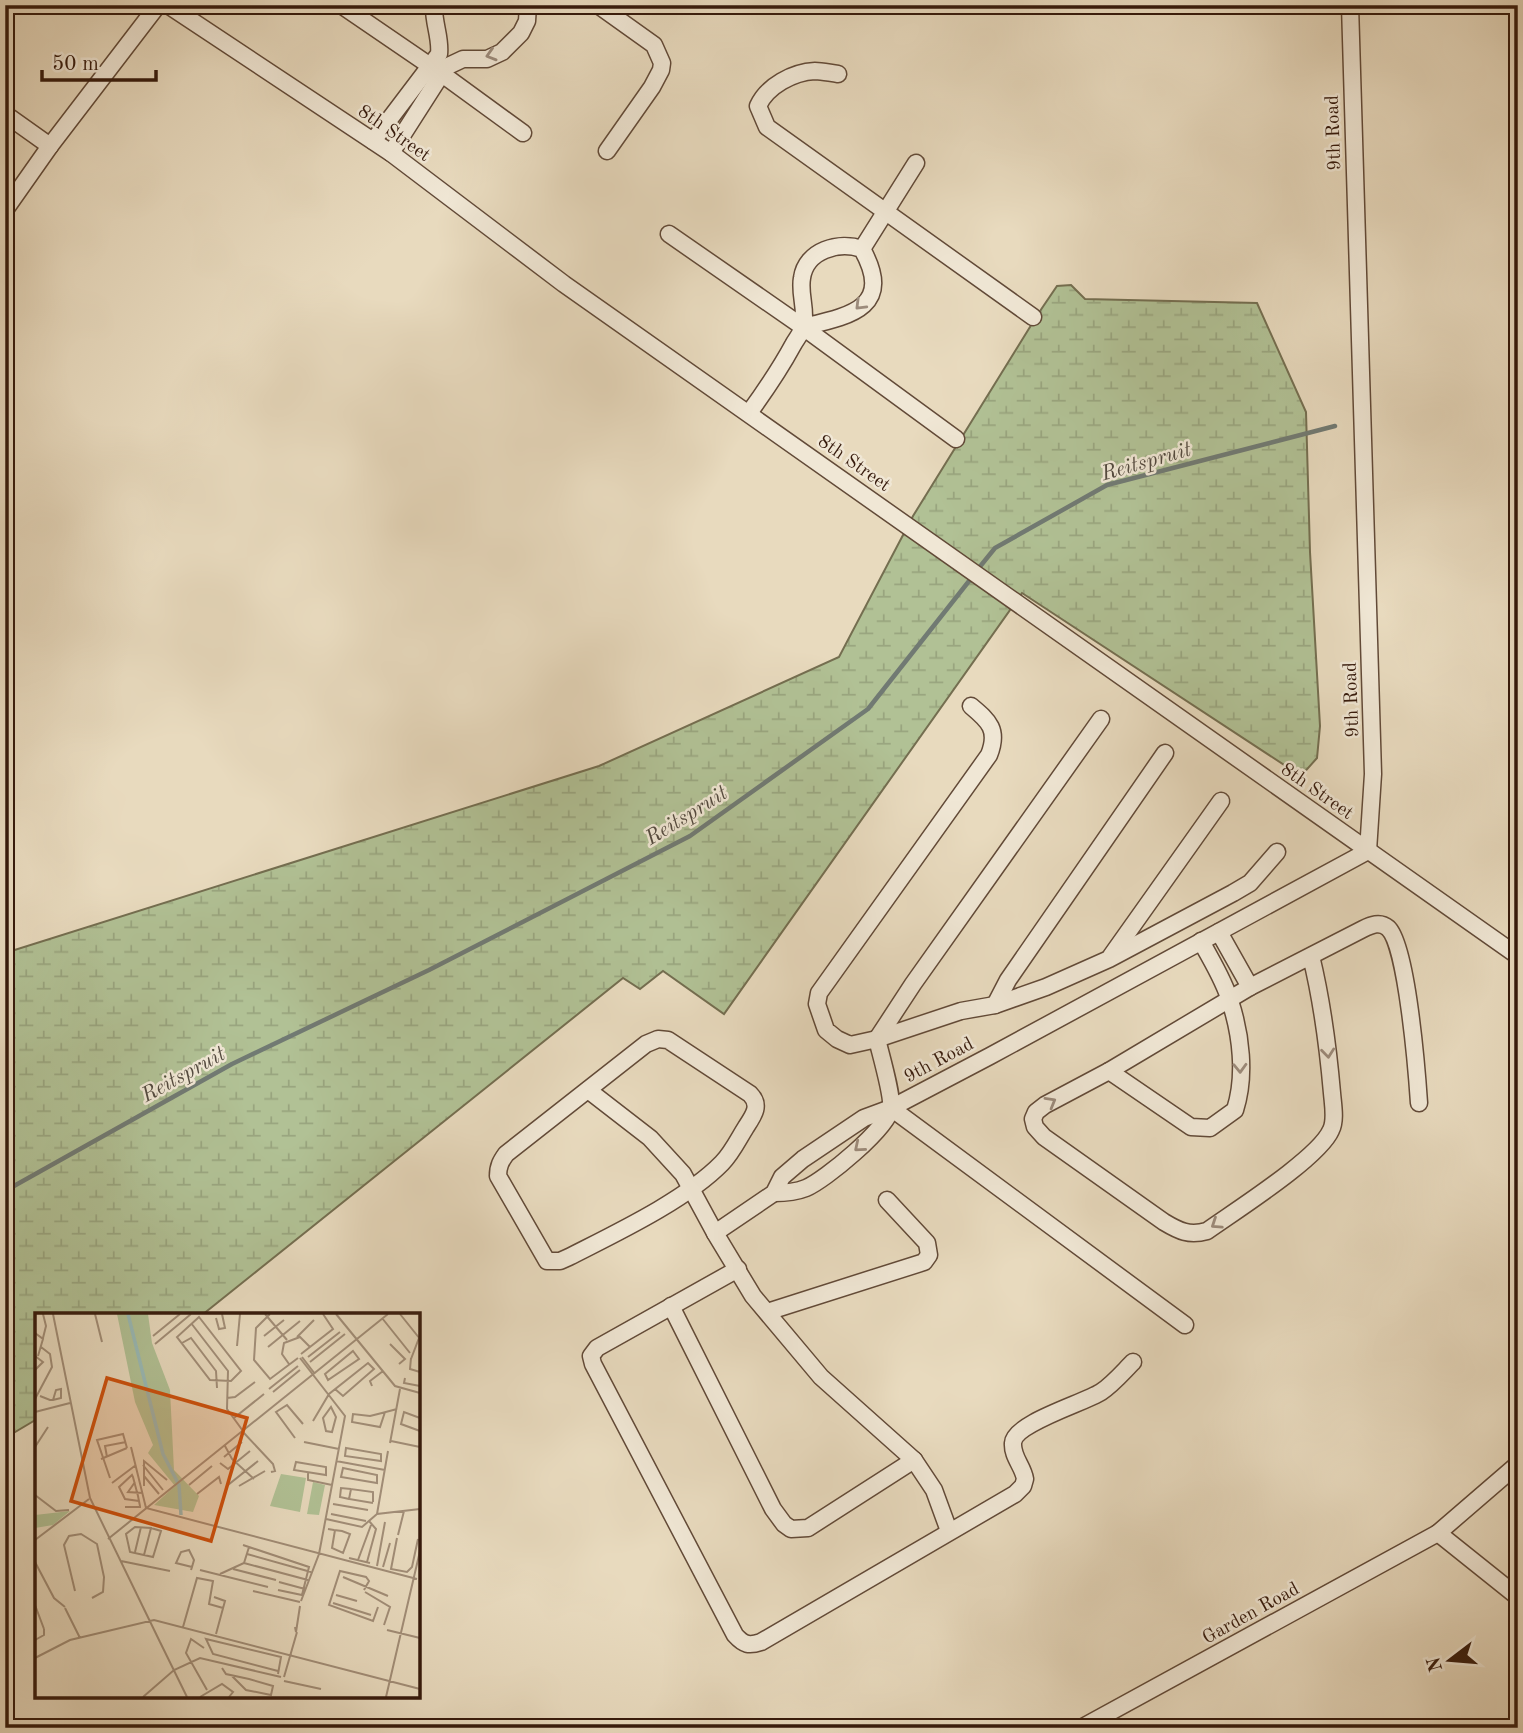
<svg xmlns="http://www.w3.org/2000/svg" width="1523" height="1733" font-family="'Old Standard TT',serif">
	<style>
		.wetland { fill: url(#wetland-marsh); stroke: #746e50; stroke-width: 2 }
		.lines { fill: none; stroke-linecap: round; stroke-linejoin: round }
		.stream { stroke: #717a73; stroke-width: 4.5 }
		.minor-casing { stroke: #624a38; stroke-width: 19 }
		.minor { stroke: #f0e7d5; stroke-width: 16 }
		.oneway { stroke: #9c8b7b }
		.labels { text-anchor: middle; stroke-width: 5; stroke-linejoin: round; paint-order: stroke }
		.street-label { font-size: 19px; fill: #361a0c; stroke: #f0e7d5 }
		.water-label { font-size: 21px; font-style: italic; fill: #534a3f; stroke: #f0e7d5 }
		.inset-river { fill: none; stroke: #98bab7; stroke-width: 3.5 }
		.inset-road { fill: none; stroke: #a18d77; stroke-width: 2 }
		.view { fill: #cd500c; fill-opacity: 0.15; stroke: #cd500c; stroke-width: 3.5 }
		.inset-edge { fill: none; stroke: #361a0c; stroke-width: 3.5 }
	</style>
	<defs>
		<pattern id="wetland-marsh" width="20" height="14" patternUnits="userSpaceOnUse" patternTransform="scale(1.75)"><rect width="20" height="14" fill="#b1c195"/><path d="M1 5h8M5 5V1M11 12h8M15 12V8" fill="none" stroke="#99a57f"/></pattern>
	</defs>
	<rect width="100%" height="100%" fill="#e8dabe"/>
	<filter id="stains"><feTurbulence type="fractalNoise" baseFrequency=".00286" numOctaves="4"/><feColorMatrix values="0 0 0 0 .2 0 0 0 0 .09 0 0 0 0 .02 0 0 0 .5 -.17"/></filter>
	<radialGradient id="worn" r=".72"><stop offset=".6" stop-color="#630" stop-opacity="0"/><stop offset="1" stop-color="#630" stop-opacity=".3"/></radialGradient>
	<path class="wetland" d="M1071 285 1085 299 1257 303 1306 412 1310 552 1320 726 1317 758 1301 776 1022 593 724 1014 663 971 640 989 623 978 202 1315H37V1419L5 1438V953L599 766 839 657 913 516 1038 314 1057 286Z"/>
	<g class="lines">
		<g class="stream">
			<path d="M978 569 995 548 1107 485 1335 426"/>
			<path d="M5 1191 232 1064 429 970 690 836 868 709 973 576"/>
		</g>
		<defs>
			<g id="minor">
				<path d="M168 5 391 153 564 284 1518 956"/>
				<path d="M341 5 442 74 523 133"/>
				<path d="M598 5 654 45 662 63 661 70 652 87 607 151"/>
				<path d="M838 74C830 73 822 71 815 71 793 72 767 86 758 106L767 127 1033 317"/>
				<path d="M5 114 50 146"/>
				<path d="M373 141 439 54C441 38 433 22 434 5"/>
				<path d="M391 153 446 67 463 59H487L502 52 521 33 527 21 528 5"/>
				<path d="M5 210 50 146 158 5"/>
				<path d="M669 234 803 327 956 439"/>
				<path d="M862 249 916 163"/>
				<path d="M749 413C765 391 780 369 793 345 796 339 802 333 803 326 807 310 799 294 802 278 806 250 839 241 862 249 895 308 849 316 803 327"/>
				<path d="M971 706C989 721 999 730 989 755L819 993 817 1004 826 1030 837 1039 850 1045 877 1039 961 1011 995 1005 1046 987 1109 959 1233 893 1250 883 1277 852"/>
				<path d="M1219 932 1250 987"/>
				<path d="M1111 956 1221 801"/>
				<path d="M1311 956C1322 1001 1328 1047 1332 1093 1333 1105 1336 1120 1331 1130 1319 1158 1235 1211 1207 1231 1189 1236 1179 1231 1164 1222L1044 1137 1035 1127 1033 1119 1036 1112 1045 1105 1109 1071 1250 987 1363 929C1371 925 1380 921 1388 928 1407 945 1417 1073 1419 1103"/>
				<path d="M995 1005 1008 980 1165 753"/>
				<path d="M658 1039 668 1040 750 1094C761 1105 754 1115 746 1127 739 1138 732 1153 722 1163 686 1200 616 1233 569 1257L560 1261H547L498 1176C498 1166 501 1161 506 1154L646 1044Z"/>
				<path d="M1109 1071 1191 1127 1210 1128 1235 1110C1246 1076 1241 1034 1230 1001 1224 980 1211 960 1201 941"/>
				<path d="M588 1090 650 1138 683 1174 715 1233 753 1296 821 1377 914 1460 934 1490 949 1531"/>
				<path d="M891 1108 1185 1325"/>
				<path d="M774 1193C785 1193 796 1192 806 1188 825 1180 888 1128 891 1108 893 1096 880 1052 877 1039L913 984 1101 719"/>
				<path d="M715 1233 774 1193 782 1177 803 1159 864 1118 891 1108 990 1056 1368 851 1373 774 1350 5"/>
				<path d="M738 1269 597 1348 591 1356 593 1364 735 1635C744 1645 749 1646 761 1642L1015 1494 1023 1486 1025 1479C1023 1466 1012 1457 1013 1443 1014 1423 1084 1403 1101 1392 1113 1384 1123 1372 1133 1362"/>
				<path d="M671 1306 773 1509 784 1524 791 1529 808 1528 914 1460"/>
				<path d="M767 1312 924 1262 929 1255 927 1243 887 1200"/>
				<path d="M1438 1533 1518 1597"/>
				<path d="M1081 1728 1438 1533 1518 1464"/>
			</g>
		</defs>
		<use href="#minor" class="minor-casing"/>
		<use href="#minor" class="minor"/>
	</g>
	<defs><path id="oneway-chevron" d="M-2-3.5L2.5 0L-2 3.5" fill="none" stroke-width="1.6" stroke-linecap="round" stroke-linejoin="round" transform="scale(1.75)"/></defs>
	<g class="oneway">
		<use href="#oneway-chevron" transform="translate(491 55) rotate(163)"/>
		<use href="#oneway-chevron" transform="translate(860 305) rotate(135)"/>
		<use href="#oneway-chevron" transform="translate(1328 1053) rotate(84)"/>
		<use href="#oneway-chevron" transform="translate(1240 1068) rotate(88)"/>
		<use href="#oneway-chevron" transform="translate(1051 1102) rotate(-30)"/>
		<use href="#oneway-chevron" transform="translate(859 1147) rotate(140)"/>
		<use href="#oneway-chevron" transform="translate(1216 1224) rotate(146)"/>
	</g>
	<g class="labels">
		<g class="street-label">
			<text transform="translate(395 132) rotate(35)" y="7">8th Street</text>
			<text transform="translate(1332 133) rotate(-92)" y="7">9th Road</text>
			<text transform="translate(855 462) rotate(35)" y="7">8th Street</text>
			<text transform="translate(1350 700) rotate(-92)" y="7">9th Road</text>
			<text transform="translate(1318 790) rotate(35)" y="7">8th Street</text>
			<text transform="translate(938 1059) rotate(-28)" y="7">9th Road</text>
			<text transform="translate(1250 1612) rotate(-29)" y="7">Garden Road</text>
		</g>
		<g class="water-label">
			<text transform="translate(1146 461) rotate(-16)" y="7">Reitspruit</text>
			<text transform="translate(686 815) rotate(-32)" y="7">Reitspruit</text>
			<text transform="translate(183 1074) rotate(-29)" y="7">Reitspruit</text>
		</g>
	</g>
	<g transform="translate(35 1313)">
		<rect width="385" height="385" fill="#e8dabe"/>
		<path d="M35 198 18 212 0 215V202Z" fill="#b1c195"/>
		<path d="M82 1H113L117 30 135 77 139 157 164 183 158 199 119 192 140 173 113 140 118 132 100 89Z" fill="#b1c195"/>
		<path d="M246 161 271 165 265 199 235 193ZM278 169 290 172 284 202 272 201Z" fill="#b1c195"/>
		<path class="inset-river" d="M93 1 128 141 144 172 146 202"/>
		<path class="inset-road" d="M8 1 11 13 8 25M18 1 55 185 125 329M60 1 67 29M230 1 252 27M235 1 221 15 219 47 235 66 263 45M301 1 360 73 385 80M365 1 385 26M164 4 206 58 196 68 175 67 142 24ZM181 5 184 16 190 15 187 1M347 5 375 40M156 10 193 58 192 96 208 118M0 20 8 26 3 43M118 23 145 1M229 23 249 7M262 24 279 7M147 30 156 25 181 58 182 75M120 31 156 1M355 31 370 46 364 51M202 33 205 1M233 34 265 8M318 38 324 46 293 67 290 61ZM266 41 298 16 288 1M0 43 8 49 0 57M267 44 280 61M273 44 305 19M265 45 310 103 284 241 266 288M376 45 375 56 385 59M376 46 384 25M275 49 310 21M254 51 247 41 249 30 265 24 275 34M370 65 369 70 385 73M337 73 335 68 348 58M234 76 263 53M238 79 265 57M5 83 15 87H18L26 85V76L21 77 18 87M192 85 200 84 220 69M0 86 17 54 15 41 6 34M296 94 301 104 297 119 291 118 288 105ZM0 99 35 90M350 99 345 114 317 109 318 101 335 103 347 100 362 96M199 105 229 81M385 105 369 99 366 111 385 118M278 108 294 81 333 50 339 56 308 83 300 76M208 119 238 151 240 158 236 159M260 125 241 99 252 92 268 111M356 128 385 134M269 129 304 136M355 130 365 76M190 133 197 146 219 166M0 134 13 114M96 134 111 195 382 266M311 135 346 141V148L310 143ZM72 144 70 133 91 129M189 144 207 129M66 146 92 135M301 148 350 157M261 149 291 154V162L259 157ZM185 150 193 156 215 138M108 152 128 177M308 155 342 162V170L306 164ZM273 160V167L297 172M109 163 124 181M75 165 62 127 88 121 92 135M100 169 93 179 108 180M77 170 101 152M154 172 177 153M193 172 223 148M109 173V148L132 167M204 173 230 158M162 181 184 164 186 171M0 182 21 198 34 197M314 186 305 184 306 175 316 176M338 190 314 186 316 176 338 179V189M298 191 333 197M90 194H105V193L103 183 98 164 97 162 84 174 90 186 104 188M296 201 331 208M342 201 353 138M291 206 327 214 342 201 385 196M293 216 299 217 307 218 315 221 308 240 297 235 300 217M363 222 369 198M362 225 356 256 372 259 377 254 383 226M73 226 353 1M0 227 54 186M208 232 274 254 267 282 243 277M100 239 106 214M212 241 276 259M109 242 116 215 100 214 91 221 95 239 118 244 126 218 116 215M314 245 335 250M323 247 336 212M86 248 135 258M0 249 19 285 30 294M332 249 341 216 334 208M209 250 273 267M342 253 350 209M348 254 355 230M198 256 241 267M156 257 157 254 159 247 154 237 146 239 141 250 157 254M165 257 233 274M185 261 209 250 214 234M308 264 353 283M244 269 270 276M329 277 334 268 331 264 305 258 294 292 338 308 343 294M40 278 29 232 34 223 46 221 62 231 69 264 68 279 57 285M218 278 265 289M330 279 355 294 349 312M301 282 322 288M179 284 190 288 181 321M298 290 336 302M0 292 9 316M30 295 45 325M148 314 162 265 178 268 174 291 188 295M260 314 261 319 265 293M352 317 385 325M0 327 9 322V316V322M125 329 152 384M169 335 156 326 151 340 172 377M0 345 35 327 119 307 385 376M187 355 191 361 214 366 238 373 236 382 211 377 196 362M243 361 246 344 171 326 178 341 243 358M249 364 262 319M249 368 286 376M108 384 139 357 165 345 246 364M165 384 187 371 198 379 194 384M351 384 385 238"/>
		<path class="view" d="M72 65 212 105 176 228 36 188Z"/>
		<rect width="385" height="385" class="inset-edge"/>
	</g>
	<rect width="1523" height="1733" fill="none" stroke="#e8dabe" stroke-width="28"/>
	<rect x="7" y="7" width="1509" height="1719" fill="none" stroke="#361a0c" stroke-width="3.5"/>
	<rect x="14" y="14" width="1495" height="1705" fill="none" stroke="#361a0c" stroke-width="2"/>
	<g transform="translate(1450 1660) rotate(254)" stroke="#f0e7d5" stroke-width="5" paint-order="stroke">
	<path d="M0-5L12 26L0 18L-12 26Z" fill="#361a0c"/>
	<text y="-10" font-size="19" font-weight="bold" text-anchor="middle" fill="#361a0c">N</text>
	</g>
	<path d="M42 70v10h114v-10" fill="none" stroke="#361a0c" stroke-width="3.5"/>
	<text x="52" y="70" font-size="21" fill="#361a0c" stroke="#f0e7d5" stroke-width="5" paint-order="stroke">50 m</text>
	<rect width="100%" height="100%" filter="url(#stains)"/>
	<rect width="100%" height="100%" fill="url(#worn)"/>
</svg>
